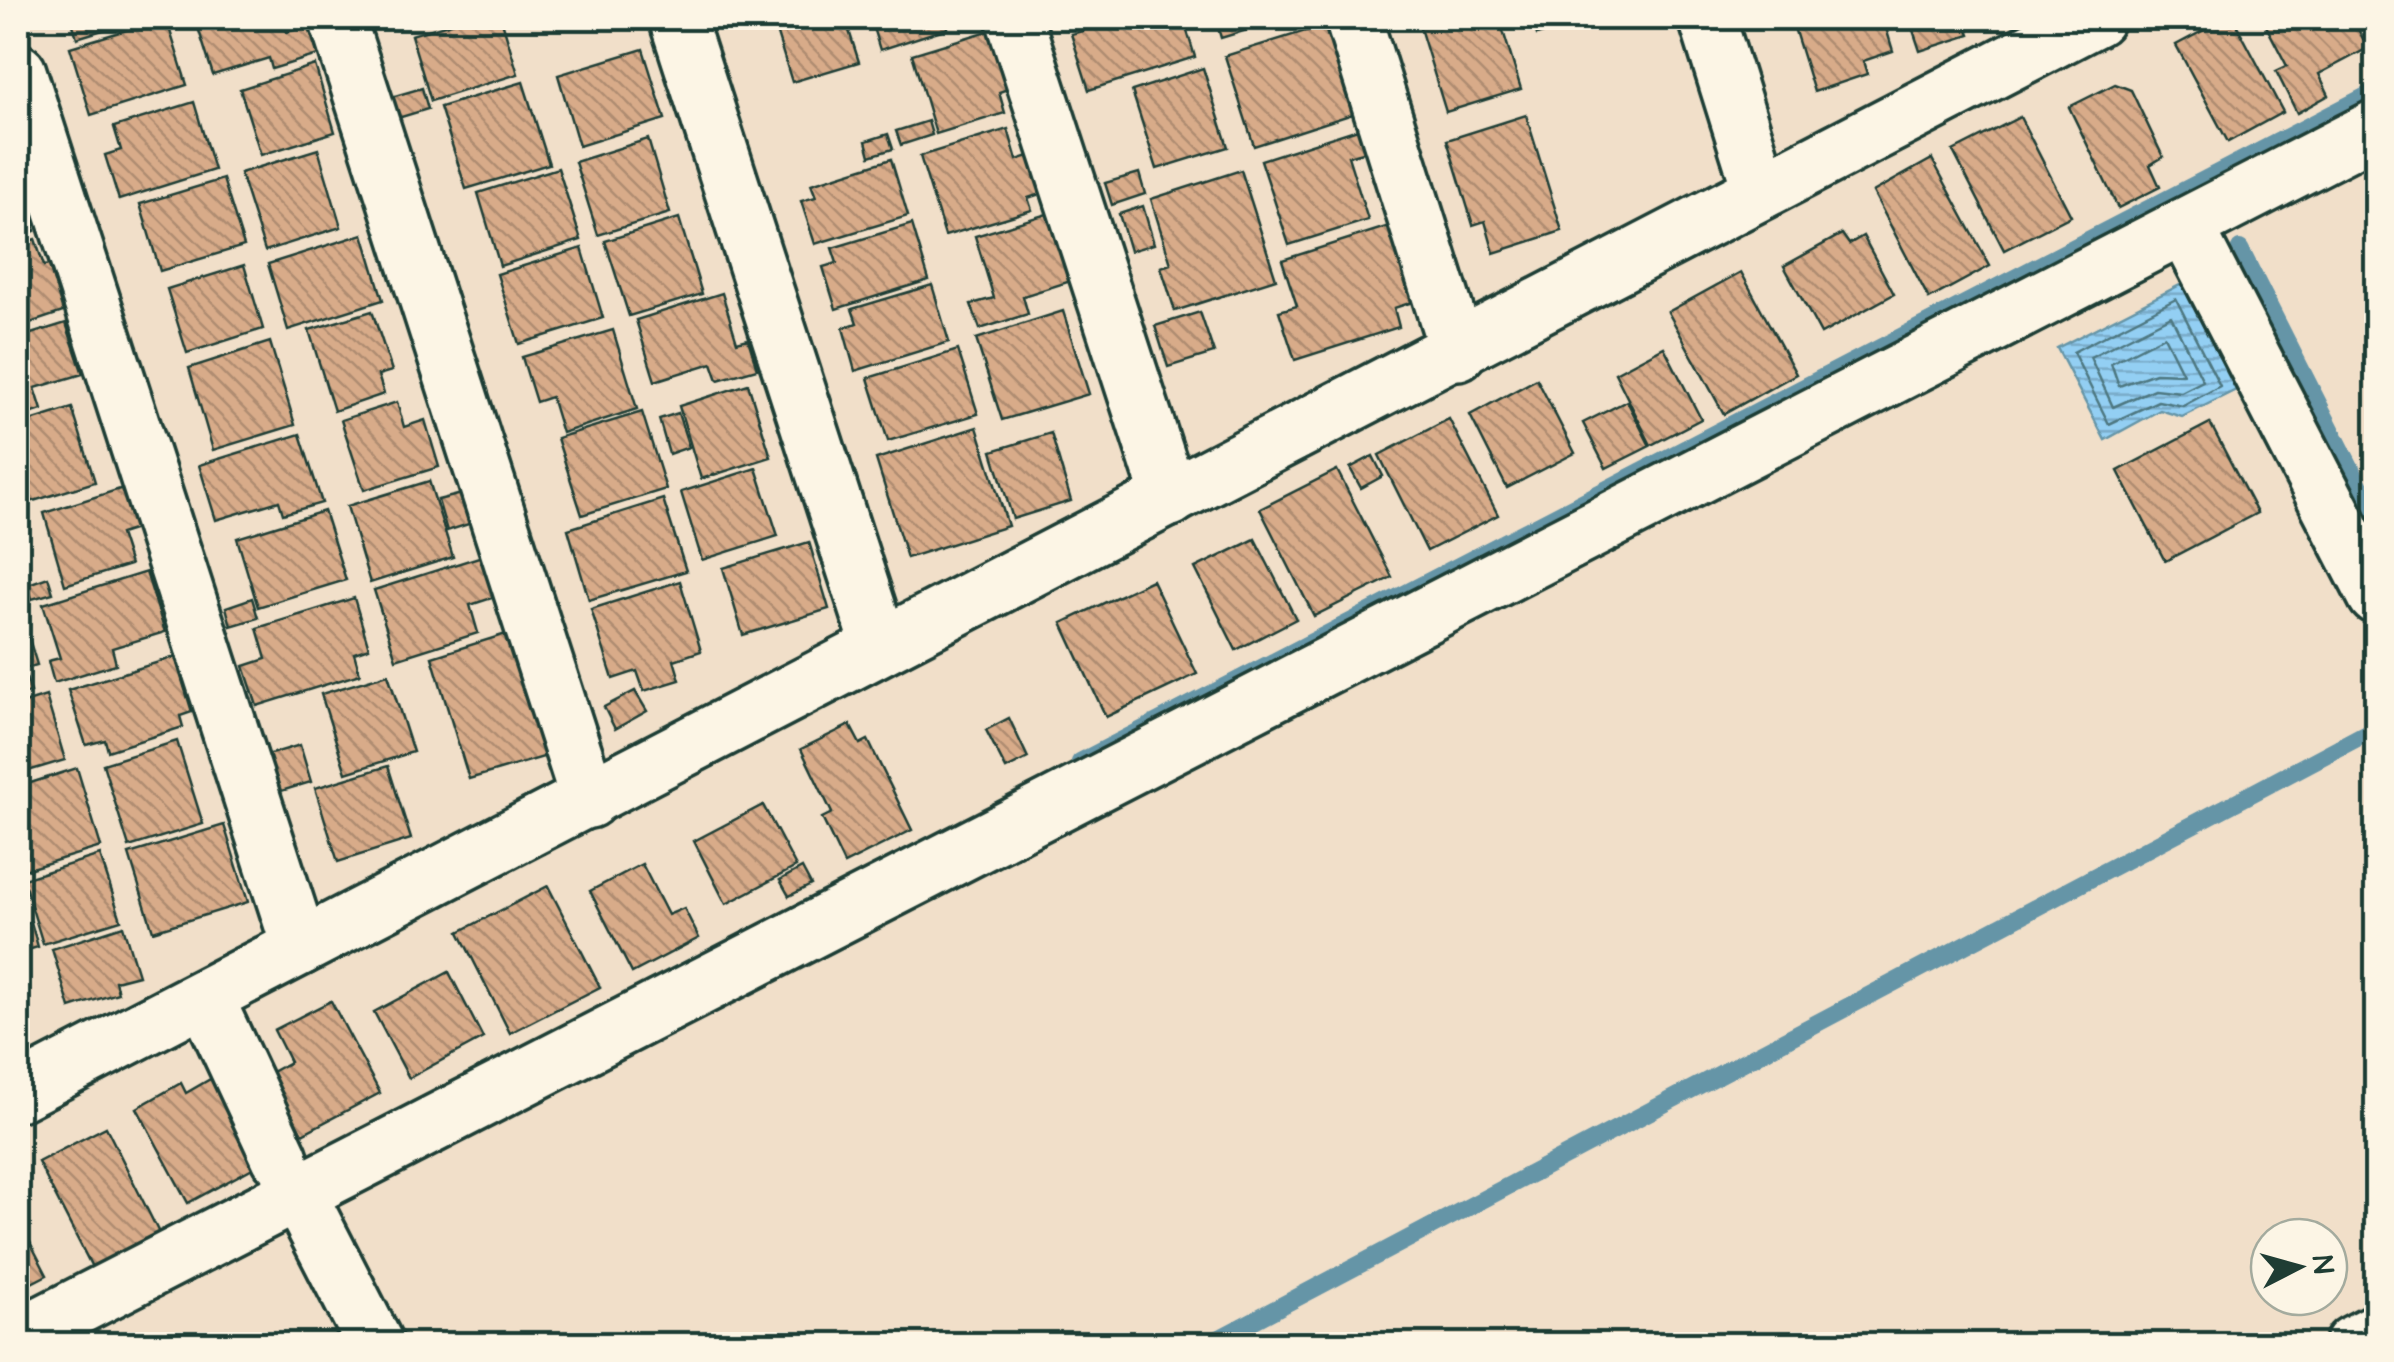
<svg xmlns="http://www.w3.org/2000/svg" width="2394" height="1362" font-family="'Architects Daughter',sans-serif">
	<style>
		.water { fill: url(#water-rules); stroke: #6595a7; stroke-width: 2.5 }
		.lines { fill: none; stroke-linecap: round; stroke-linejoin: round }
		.shore { stroke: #4d7780; stroke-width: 2.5 }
		.stream { stroke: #6595a7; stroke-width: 18 }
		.building { fill: url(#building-back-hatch); stroke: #1f3d34; stroke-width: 2.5 }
		.minor-casing { stroke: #1f3d34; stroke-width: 62 }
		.major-casing { stroke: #1f3d34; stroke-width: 62 }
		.minor { stroke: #fcf5e5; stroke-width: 55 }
		.major { stroke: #fcf5e5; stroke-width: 55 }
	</style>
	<defs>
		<pattern id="water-rules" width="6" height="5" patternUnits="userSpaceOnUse" patternTransform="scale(2.5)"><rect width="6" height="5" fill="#93cff3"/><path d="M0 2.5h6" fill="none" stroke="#77a9c6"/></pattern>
		<pattern id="building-back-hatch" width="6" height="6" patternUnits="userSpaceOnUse" patternTransform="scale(2.5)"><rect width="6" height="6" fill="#d8ab89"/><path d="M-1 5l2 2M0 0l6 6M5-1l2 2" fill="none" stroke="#af8c71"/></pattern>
	</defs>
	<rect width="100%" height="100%" fill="#f1dfc9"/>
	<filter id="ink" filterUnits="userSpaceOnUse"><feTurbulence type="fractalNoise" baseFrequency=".01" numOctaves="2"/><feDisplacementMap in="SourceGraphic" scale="20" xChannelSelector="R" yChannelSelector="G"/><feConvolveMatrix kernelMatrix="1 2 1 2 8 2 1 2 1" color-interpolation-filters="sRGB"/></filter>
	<g filter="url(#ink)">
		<path class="water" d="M2182 284 2236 390 2182 417 2160 410 2105 440 2057 348Z"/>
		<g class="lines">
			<g class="shore">
				<path d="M2176 299 2220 386 2183 406 2158 401 2109 424 2073 352Z"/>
				<path d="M2171 316 2203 381 2181 392 2154 389 2113 407 2090 357Z"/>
				<path d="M2164 336 2183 374 2155 373 2119 386 2111 363Z"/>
			</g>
			<g class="stream">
				<path d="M2240 249 2376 518"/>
				<path d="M1080 762 2376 91"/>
				<path d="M1209 1344 2376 728"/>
			</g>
		</g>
		<g class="building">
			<path d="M71 18H142L77 38Z"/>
			<path d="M166 18 187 85 91 115 70 47Z"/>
			<path d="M195 18H283L287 32 309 26 318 55 272 69 269 58 213 75Z"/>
			<path d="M468 18H501L518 74 431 101 411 35Z"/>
			<path d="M772 18H845L859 62 792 82Z"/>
			<path d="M870 18H945L948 28 880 50Z"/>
			<path d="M1078 18H1183L1195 57 1089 90 1071 34 1083 31Z"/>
			<path d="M1215 18H1287L1221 38Z"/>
			<path d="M1417 18H1499L1521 89 1446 112Z"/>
			<path d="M1532 18H1592L1537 35Z"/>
			<path d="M1791 18H1883L1893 51 1863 61 1867 74 1814 92Z"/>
			<path d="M1909 18H1964L1970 35 1920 51Z"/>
			<path d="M2227 18H2233L2283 112 2228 142 2176 45Z"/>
			<path d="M2262 18H2352L2368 48 2319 74 2329 95 2297 113 2276 71 2287 66Z"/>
			<path d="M1328 24 1356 113 1254 146 1225 56Z"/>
			<path d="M991 30 1008 89 999 92 1005 113 936 134 912 54Z"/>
			<path d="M643 49 665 119 579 146 558 75Z"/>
			<path d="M315 65 335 132 261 155 240 89Z"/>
			<path d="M1203 68 1228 147 1157 169 1132 91Z"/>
			<path d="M523 82 549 164 466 189 440 107Z"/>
			<path d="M2115 84 2131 90 2163 157 2150 165 2160 187 2118 208 2069 107Z"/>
			<path d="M422 88 428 109 398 118 391 97Z"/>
			<path d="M194 102 214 170 119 200 105 155 121 150 114 127Z"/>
			<path d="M1526 115 1562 231 1494 253 1485 221 1473 225 1447 140Z"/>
			<path d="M2020 117 2071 216 2004 250 1953 151Z"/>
			<path d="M928 121 932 135 901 145 896 131Z"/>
			<path d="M1364 127 1371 150 1348 156 1368 220 1289 245 1261 160Z"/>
			<path d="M1008 129 1017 160 1035 154 1046 192 1028 198 1032 210 945 236 920 156Z"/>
			<path d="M888 134 893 149 870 156 866 141Z"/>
			<path d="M648 139 670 213 598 235 575 162Z"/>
			<path d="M318 149 341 227 265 251 240 173Z"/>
			<path d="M891 159 908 216 815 244 801 201 816 197 811 184Z"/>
			<path d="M1932 159 1990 266 1929 299 1873 192Z"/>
			<path d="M558 168 581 240 500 266 478 193Z"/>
			<path d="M1241 170 1276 279 1175 311 1161 267 1171 264 1151 199Z"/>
			<path d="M18 173 35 231 18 237Z"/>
			<path d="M1139 173 1145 194 1112 205 1105 183Z"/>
			<path d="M223 179 244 246 160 271 140 204Z"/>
			<path d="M1143 206 1154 244 1130 251 1119 214Z"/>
			<path d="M1050 213 1071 281 1023 296 1028 314 980 329 971 304 994 298 975 236Z"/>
			<path d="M679 218 702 294 629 316 605 241Z"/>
			<path d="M912 224 929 280 836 309 823 267 837 263 832 248Z"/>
			<path d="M1389 226 1413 302 1394 308 1399 327 1295 360 1279 311 1297 306 1282 260Z"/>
			<path d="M363 234 383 300 288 330 268 264Z"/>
			<path d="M1842 234 1849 244 1863 236 1894 294 1821 334 1784 266Z"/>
			<path d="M35 239 44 266 49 265 63 312 18 327V245Z"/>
			<path d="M582 248 603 318 519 344 497 274Z"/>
			<path d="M244 265 263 329 187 353 167 289Z"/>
			<path d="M1741 272 1796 374 1724 414 1668 312Z"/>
			<path d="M932 285 949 342 855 371 843 328 857 323 852 309Z"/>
			<path d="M722 293 737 342 748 339 757 369 718 380 712 363 655 381 636 320Z"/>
			<path d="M372 311 392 371 378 375 384 394 334 411 309 330Z"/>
			<path d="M1063 311 1089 394 1002 420 976 339Z"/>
			<path d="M1200 312 1214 353 1168 367 1155 326Z"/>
			<path d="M66 323 83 374 35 388 42 410 18 418V338Z"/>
			<path d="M613 330 637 409 562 433 551 397 536 402 522 357Z"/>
			<path d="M270 342 295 425 213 450 189 368Z"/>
			<path d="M1664 347 1701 419 1651 445 1615 373Z"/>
			<path d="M958 350 978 414 888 441 868 378Z"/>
			<path d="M1537 379 1575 453 1507 488 1470 415Z"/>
			<path d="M748 384 771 457 701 479 679 406Z"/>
			<path d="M1627 401 1650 446 1606 468 1583 423Z"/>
			<path d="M397 402 404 427 425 420 439 467 364 490 341 420Z"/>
			<path d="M72 408 95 482 24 504 18 481V425Z"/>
			<path d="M642 412 666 489 582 515 557 438Z"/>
			<path d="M678 413 689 447 669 454 659 419Z"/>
			<path d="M1449 419 1498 515 1427 551 1379 455Z"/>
			<path d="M2210 423 2257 513 2165 561 2118 471Z"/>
			<path d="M977 427 1008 526 907 558 876 459Z"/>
			<path d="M1051 433 1071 501 1013 519 992 451Z"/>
			<path d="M300 434 322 503 283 514 279 501 216 520 199 465Z"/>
			<path d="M1373 456 1383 476 1361 488 1350 468Z"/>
			<path d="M756 468 778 536 702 560 681 492Z"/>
			<path d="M1337 470 1392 577 1314 616 1260 509Z"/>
			<path d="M429 481 453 557 370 583 347 506Z"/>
			<path d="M123 488 136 529 120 534 130 565 65 585 44 513Z"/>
			<path d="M466 493 475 522 447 531 438 500Z"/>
			<path d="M663 499 686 571 589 600 568 529Z"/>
			<path d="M324 511 346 580 258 607 237 538Z"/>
			<path d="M1255 539 1296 619 1236 650 1195 568Z"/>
			<path d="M809 542 829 609 743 635 723 568Z"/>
			<path d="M482 556 495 597 470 605 478 633 396 659 374 590Z"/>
			<path d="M146 572 165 632 112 648 116 664 54 683 48 661 60 658 43 604Z"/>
			<path d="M48 577 53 593 32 599 28 584Z"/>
			<path d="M1152 580 1197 674 1106 717 1062 623Z"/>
			<path d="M680 581 701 651 674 660 680 680 644 691 637 671 613 679 591 609Z"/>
			<path d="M252 598 258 618 231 626 226 607Z"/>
			<path d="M354 598 369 648 354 653 360 674 257 706 244 666 266 659 257 628Z"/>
			<path d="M20 609 37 665 23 669 31 692 18 696Z"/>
			<path d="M509 633 547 756 469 779 432 657Z"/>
			<path d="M175 657 192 712 180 716 183 727 108 751 105 740 86 745 68 690Z"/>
			<path d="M388 674 413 752 346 773 321 694Z"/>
			<path d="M635 691 647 711 615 729 604 707Z"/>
			<path d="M46 696 65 760 18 774V705Z"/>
			<path d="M1009 718 1028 758 1006 769 986 730Z"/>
			<path d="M850 725 860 744 868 740 912 830 844 864 822 818 832 813 801 749Z"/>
			<path d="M177 741 203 824 129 847 103 764Z"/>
			<path d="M300 745 311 782 278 792 267 755Z"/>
			<path d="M388 766 411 839 338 862 315 788Z"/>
			<path d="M77 768 101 847 18 872V787Z"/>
			<path d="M763 805 796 867 726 904 694 841Z"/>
			<path d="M224 825 248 902 153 931 129 854Z"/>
			<path d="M100 855 121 920 43 944 23 879Z"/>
			<path d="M642 864 668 915 684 908 699 938 632 973 590 891Z"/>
			<path d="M802 868 811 885 789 896 780 880Z"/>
			<path d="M548 886 600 987 510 1033 459 932Z"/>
			<path d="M31 922 38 947 18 953V926Z"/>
			<path d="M123 926 138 975 115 981 118 993 70 1008 52 949Z"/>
			<path d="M449 972 483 1038 409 1078 374 1012Z"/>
			<path d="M331 1001 380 1093 302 1134 270 1073 290 1062 274 1030Z"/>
			<path d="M212 1078 258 1165 188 1203 137 1108 181 1083 186 1093Z"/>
			<path d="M106 1127 160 1235 93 1269 38 1162Z"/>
			<path d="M18 1219 47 1275 18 1290Z"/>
		</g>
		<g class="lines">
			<defs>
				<g id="minor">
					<path d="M337 18 589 800"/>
					<path d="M677 18 880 646"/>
					<path d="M1014 18 1170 498"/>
					<path d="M1353 18 1458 352"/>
					<path d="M1707 18 1761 191"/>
					<path d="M18 72 300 947"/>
					<path d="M2186 228 2376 596"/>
					<path d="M205 997 280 1158"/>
					<path d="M18 1093 2096 18"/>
					<path d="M297 1192 375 1344"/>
					<path d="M18 1337 2376 128"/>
				</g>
				<path id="major" d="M2353 1344 2376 1332"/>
			</defs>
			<use href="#minor" class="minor-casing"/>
			<use href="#major" class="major-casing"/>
			<use href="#minor" class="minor"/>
			<use href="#major" class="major"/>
		</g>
	</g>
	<rect width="2394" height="1362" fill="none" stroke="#fcf5e5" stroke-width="60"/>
	<rect x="30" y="30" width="2334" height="1302" fill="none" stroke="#1f3d34" stroke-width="4" filter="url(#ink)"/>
	<g transform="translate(2299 1267) rotate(84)"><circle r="48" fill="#fcf5e5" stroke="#a4ab9e" stroke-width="2.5"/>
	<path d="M0-8L18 38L0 25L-18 38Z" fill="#1f3d34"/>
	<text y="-15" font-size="28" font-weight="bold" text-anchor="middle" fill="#1f3d34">N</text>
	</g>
</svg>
